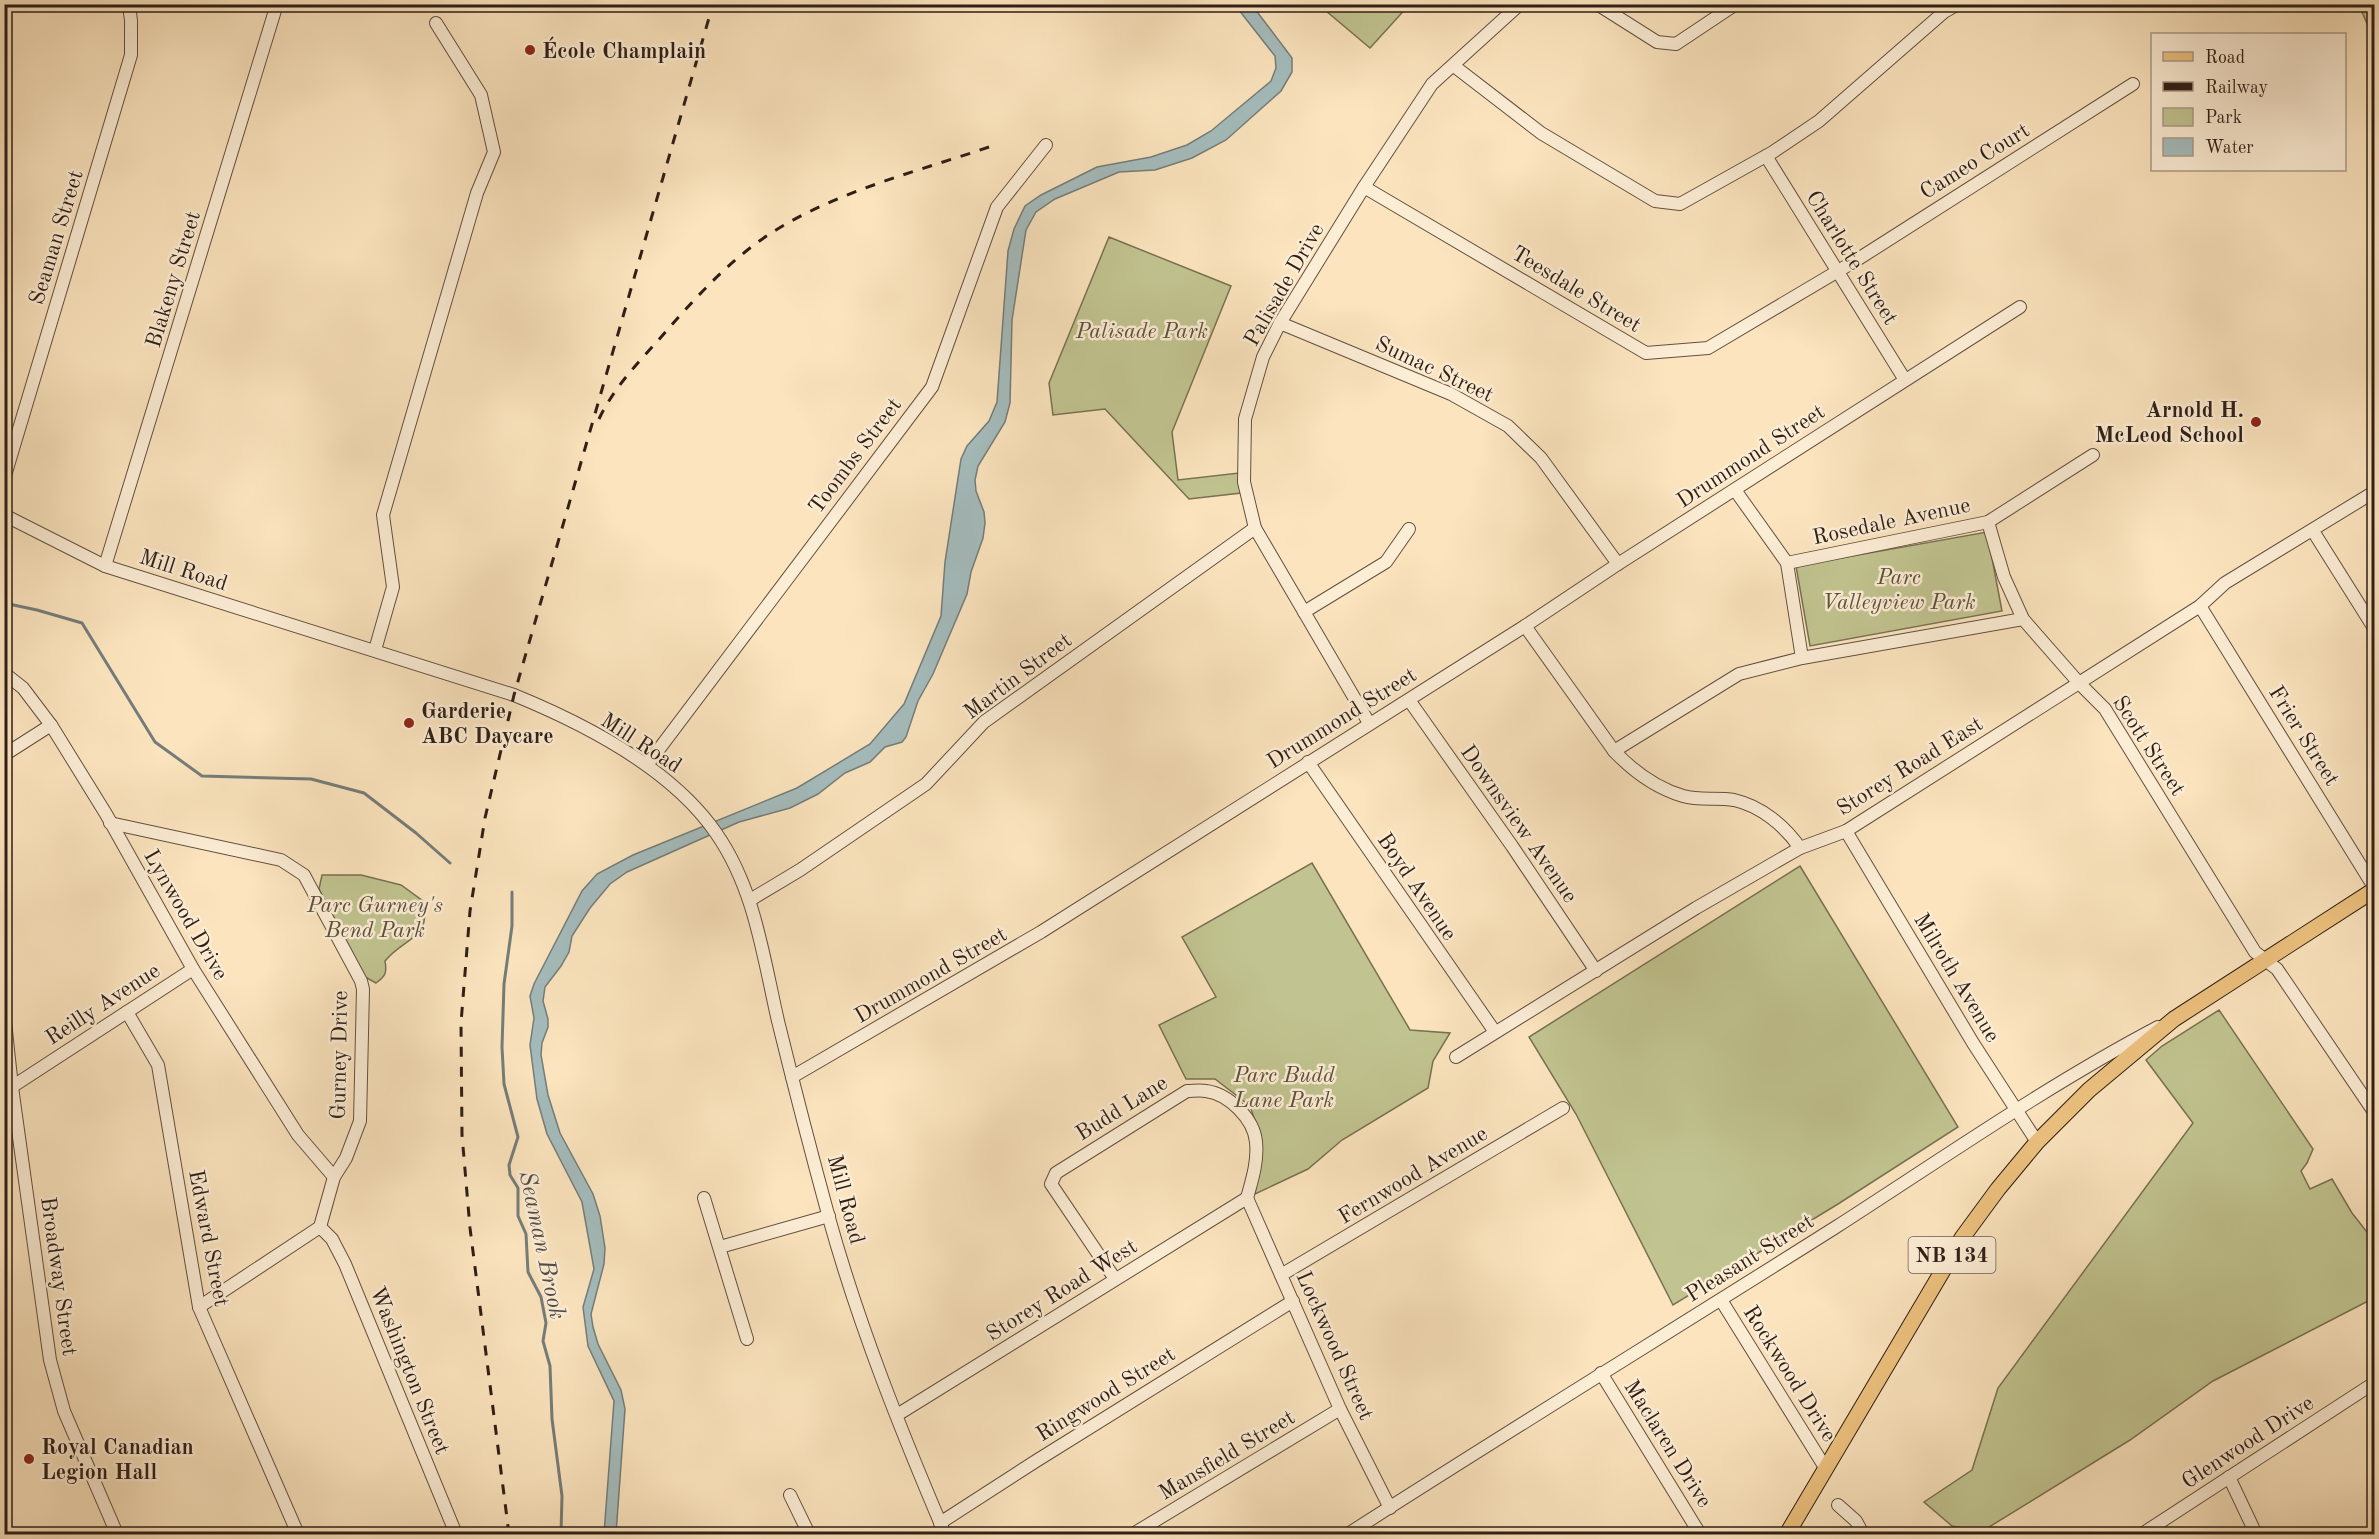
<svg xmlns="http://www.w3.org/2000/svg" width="2379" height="1539" font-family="'Old Standard TT',serif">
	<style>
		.green { fill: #c1c490; stroke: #787153; stroke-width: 1.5 }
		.water { fill: #a4bcbd; stroke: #757d7a; stroke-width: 1.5 }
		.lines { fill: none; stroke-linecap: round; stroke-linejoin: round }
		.stream { stroke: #757d7a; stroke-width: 3 }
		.minor-casing { stroke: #625040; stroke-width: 14 }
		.major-casing { stroke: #2f1e16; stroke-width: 17 }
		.minor { stroke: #fcedd5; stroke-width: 12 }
		.major { stroke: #eec27f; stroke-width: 15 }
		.rail { stroke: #2f1e16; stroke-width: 3; stroke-dasharray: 10 10; stroke-linecap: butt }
		.poi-dot { fill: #8f2418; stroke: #fcedd5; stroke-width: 2 }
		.labels { text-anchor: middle; stroke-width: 5; stroke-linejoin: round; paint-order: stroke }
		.shield { fill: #fcedd5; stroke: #6c5c4f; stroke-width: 1.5 }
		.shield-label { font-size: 21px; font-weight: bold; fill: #2f1e16 }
		.poi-label { font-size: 22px; font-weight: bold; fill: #2f1e16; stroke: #fcedd5; text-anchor: start }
		.street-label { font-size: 22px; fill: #2f1e16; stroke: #fcedd5 }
		.park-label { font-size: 22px; font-style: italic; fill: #5b503b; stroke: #fcedd5 }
		.water-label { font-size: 24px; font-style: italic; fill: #524d48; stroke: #fcedd5 }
	</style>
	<rect width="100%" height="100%" fill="#fbe4be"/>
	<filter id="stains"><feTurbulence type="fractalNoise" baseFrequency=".00333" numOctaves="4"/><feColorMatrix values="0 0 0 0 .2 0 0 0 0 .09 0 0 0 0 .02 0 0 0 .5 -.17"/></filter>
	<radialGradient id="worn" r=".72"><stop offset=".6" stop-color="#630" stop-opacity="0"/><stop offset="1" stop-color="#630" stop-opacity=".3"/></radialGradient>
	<g class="green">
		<path d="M1319 5H1409L1370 48Z"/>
		<path d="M2359 5H2374V40Z"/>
		<path d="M1109 237 1231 286 1172 432 1178 480 1239 473 1241 493 1189 499 1105 409 1053 415 1049 383Z"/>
		<path d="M1987 532 2002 611 1810 646 1796 566Z"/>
		<path d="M1312 863 1410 1030 1450 1033 1433 1061 1428 1088 1342 1140 1308 1169 1255 1194 1262 1141 1250 1106 1215 1079H1186L1159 1025 1216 997 1182 937Z"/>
		<path d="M1800 866 1958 1127 1838 1204 1673 1305 1576 1114 1529 1037Z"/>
		<path d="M322 875H361L401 885 423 901C432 940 405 936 385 961 387 972 386 976 376 983L365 977 319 889Z"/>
		<path d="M2219 1010 2313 1149 2307 1163 2301 1171 2310 1189 2332 1179 2352 1213 2374 1241V1298L2213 1381 2130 1440 1981 1532 1952 1526 1924 1502 1972 1470 1998 1388 2193 1123 2146 1060 2162 1046Z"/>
	</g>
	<path class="water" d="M1235 5H1252L1292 58V72L1281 91 1226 140 1192 158 1155 170 1119 172 1055 199 1036 212 1026 230 1012 320 1010 403 1005 422 978 466 975 480 976 491 984 512 985 523 983 538 971 572 967 594 933 674 918 701 906 737 902 742 885 747 870 762 845 773 818 794 790 808 739 822 627 872 610 884 590 908 572 936 569 952 561 966 545 987 543 1001 548 1019V1027L542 1043 541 1055 548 1095 560 1133 593 1194 600 1216 605 1248 604 1264 591 1314 593 1327 598 1344 621 1390 625 1409 616 1534H604L614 1401 588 1346 583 1307 594 1269 582 1202 547 1134 537 1099 530 1045 534 1018 530 996 534 984 582 891 597 874 633 855 797 788 870 744 904 704 941 616 945 562 961 459 967 446 989 421 997 402 1008 251 1014 229 1025 206 1041 195 1097 167 1151 157 1187 145 1211 131 1271 81 1276 68 1275 56Z"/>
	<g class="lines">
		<g class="stream">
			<path d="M4 603 37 610 82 623 155 742 202 776 311 779 364 793 416 833 450 863"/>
			<path d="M512 892V926L504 984 502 1047 504 1084 518 1137 509 1165 510 1175 518 1188V1216L526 1234 528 1272 541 1297 546 1323 543 1341 550 1366 552 1419 562 1496 561 1534"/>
		</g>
		<defs>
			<g id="minor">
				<path d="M1597 4 1657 42 1676 44 1736 4"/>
				<path d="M1454 66 1541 133 1655 201 1680 204 1773 152 1819 121 1944 12 1958 4"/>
				<path d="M1766 156 1905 380"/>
				<path d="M1364 187 1646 353 1708 348 1855 261 2133 84"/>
				<path d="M1280 323 1451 394 1508 426 1541 458 1618 564"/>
				<path d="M4 479 131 55V21L129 4"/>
				<path d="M1735 490 1787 563 1802 658"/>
				<path d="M4 515 105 566 514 695C585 724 672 769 716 833 755 889 763 956 778 1021 794 1086 811 1152 829 1218 859 1326 901 1431 945 1534"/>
				<path d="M1988 522 2004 577 2023 619 2079 683 2105 709 2255 952 2277 969 2374 1112"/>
				<path d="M2313 531 2374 628"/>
				<path d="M1787 563 1988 522 2093 455"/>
				<path d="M105 566 277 4"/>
				<path d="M2200 606 2374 887"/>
				<path d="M1304 612 1386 562 1409 529"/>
				<path d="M1525 626 1614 751C1633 771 1656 788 1683 796 1699 801 1718 797 1734 800 1761 806 1785 826 1800 848"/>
				<path d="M375 650 393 587 383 515 477 193 494 152 481 95 436 23"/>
				<path d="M4 673 23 688 51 725 106 814 193 969 298 1135 334 1177"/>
				<path d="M1409 700 1512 846 1596 971"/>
				<path d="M1369 723 1255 528 1244 482 1245 419 1263 357 1280 323 1364 187 1432 84 1520 4"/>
				<path d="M1614 751 1739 674 1802 658 2023 619"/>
				<path d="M4 755 51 725"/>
				<path d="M1308 762 1495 1032"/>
				<path d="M647 765 932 387 997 207 1046 145"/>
				<path d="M110 823 281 860 304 875 361 981 363 989 360 1121 346 1158 334 1177 320 1227 199 1307"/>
				<path d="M1846 831 1973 1043 2037 1142"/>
				<path d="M750 900 800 870 926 784 984 722 1255 528"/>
				<path d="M4 1012 12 1087 50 1360 64 1411 117 1534"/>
				<path d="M127 1012 158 1065 199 1307 298 1534"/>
				<path d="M1456 1057 1696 908 1800 848 1846 831 2200 606 2225 583 2374 492"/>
				<path d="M792 1077 1041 932 1525 626 1618 564 2020 307"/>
				<path d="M4 1092 193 969"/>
				<path d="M704 1198 747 1339"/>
				<path d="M1247 1198 1340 1409 1390 1508"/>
				<path d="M320 1227 332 1239 345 1264 456 1534"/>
				<path d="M720 1247 829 1216"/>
				<path d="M1281 1275 1563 1108"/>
				<path d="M1115 1279 1051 1184 1056 1173 1187 1091C1193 1091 1200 1090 1206 1091 1229 1094 1254 1119 1256 1142 1258 1162 1252 1180 1247 1198"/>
				<path d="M1721 1300 1826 1469"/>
				<path d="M1601 1373 1700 1534"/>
				<path d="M897 1415 1247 1198"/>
				<path d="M2229 1477 2256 1534"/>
				<path d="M790 1495 809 1534"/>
				<path d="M1838 1505 1856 1521 1863 1534"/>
				<path d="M940 1523 1036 1461 1293 1301"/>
				<path d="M1133 1534 1340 1409"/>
				<path d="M1348 1534C1510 1430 1673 1330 1836 1227 1942 1159 2046 1086 2158 1027"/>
				<path d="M2142 1534 2374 1383"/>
			</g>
			<path id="major" d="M1787 1534 1962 1238 1998 1189 2037 1142 2089 1090 2174 1019 2374 890"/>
		</defs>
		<use href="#minor" class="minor-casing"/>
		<use href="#major" class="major-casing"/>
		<use href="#minor" class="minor"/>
		<use href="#major" class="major"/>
		<g class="rail">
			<path d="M599 419C614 387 639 362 662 336 695 298 732 257 776 230 841 190 919 171 992 146"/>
			<path d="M509 1534 470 1228 462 1135 461 1023 470 911 485 818 514 695 713 4"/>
		</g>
	</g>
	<g class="poi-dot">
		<circle cx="530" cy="50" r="6"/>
		<circle cx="2256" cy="422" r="6"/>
		<circle cx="409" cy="723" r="6"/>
		<circle cx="29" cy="1459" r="6"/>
	</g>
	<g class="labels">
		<rect class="shield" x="1908.5" y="1237" width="87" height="36" rx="4.5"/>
		<g class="shield-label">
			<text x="1952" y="1262">NB 134</text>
		</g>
		<g class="poi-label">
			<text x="542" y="58">École Champlain</text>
			<text x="2244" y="417" text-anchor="end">Arnold H.<tspan x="2244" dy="25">McLeod School</tspan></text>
			<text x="421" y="718">Garderie<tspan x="421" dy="25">ABC Daycare</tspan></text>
			<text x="41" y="1454">Royal Canadian<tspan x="41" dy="25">Legion Hall</tspan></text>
		</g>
		<g class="street-label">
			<text transform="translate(1974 160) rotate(-32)" y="8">Cameo Court</text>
			<text transform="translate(55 237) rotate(-73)" y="8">Seaman Street</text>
			<text transform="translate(1853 257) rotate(58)" y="8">Charlotte Street</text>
			<text transform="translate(172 279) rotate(-73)" y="8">Blakeny Street</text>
			<text transform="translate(1283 284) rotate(-60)" y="8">Palisade Drive</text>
			<text transform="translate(1577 288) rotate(31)" y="8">Teesdale Street</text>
			<text transform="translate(1435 368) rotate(25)" y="8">Sumac Street</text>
			<text transform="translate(854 455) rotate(-53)" y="8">Toombs Street</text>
			<text transform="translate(1750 455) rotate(-33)" y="8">Drummond Street</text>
			<text transform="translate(1891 520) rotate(-12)" y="8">Rosedale Avenue</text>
			<text transform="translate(184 569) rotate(18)" y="8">Mill Road</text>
			<text transform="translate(1017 675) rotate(-37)" y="8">Martin Street</text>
			<text transform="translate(1341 717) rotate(-32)" y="8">Drummond Street</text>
			<text transform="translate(2305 735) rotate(58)" y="8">Frier Street</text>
			<text transform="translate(642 742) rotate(33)" y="8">Mill Road</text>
			<text transform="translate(2150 745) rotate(57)" y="8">Scott Street</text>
			<text transform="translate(1909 765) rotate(-32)" y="8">Storey Road East</text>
			<text transform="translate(1520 823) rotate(55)" y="8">Downsview Avenue</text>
			<text transform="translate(1418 886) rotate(56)" y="8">Boyd Avenue</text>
			<text transform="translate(187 914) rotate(60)" y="8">Lynwood Drive</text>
			<text transform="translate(930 974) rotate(-30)" y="8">Drummond Street</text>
			<text transform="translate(1958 977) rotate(59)" y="8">Milroth Avenue</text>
			<text transform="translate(102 1003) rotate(-33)" y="8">Reilly Avenue</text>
			<text transform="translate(338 1055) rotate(-89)" y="8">Gurney Drive</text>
			<text transform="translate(1121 1107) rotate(-32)" y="8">Budd Lane</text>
			<text transform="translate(1412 1174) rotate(-31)" y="8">Fernwood Avenue</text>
			<text transform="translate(847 1199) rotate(75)" y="8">Mill Road</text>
			<text transform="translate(210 1238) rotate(79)" y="8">Edward Street</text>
			<text transform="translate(1749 1257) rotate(-32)" y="8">Pleasant Street</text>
			<text transform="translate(60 1276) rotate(82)" y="8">Broadway Street</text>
			<text transform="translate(1061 1289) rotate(-32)" y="8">Storey Road West</text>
			<text transform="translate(1336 1345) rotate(66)" y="8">Lockwood Street</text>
			<text transform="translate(411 1370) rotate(68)" y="8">Washington Street</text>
			<text transform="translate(1791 1373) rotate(58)" y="8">Rockwood Drive</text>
			<text transform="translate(1105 1393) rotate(-32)" y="8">Ringwood Street</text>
			<text transform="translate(2247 1441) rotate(-33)" y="8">Glenwood Drive</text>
			<text transform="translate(1669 1443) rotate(58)" y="8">Maclaren Drive</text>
			<text transform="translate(1226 1454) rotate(-31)" y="8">Mansfield Street</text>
		</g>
		<g class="park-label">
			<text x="1142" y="338">Palisade Park</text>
			<text x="1899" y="584">Parc<tspan x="1899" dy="25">Valleyview Park</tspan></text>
			<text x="375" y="912">Parc Gurney's<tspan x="375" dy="25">Bend Park</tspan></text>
			<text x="1284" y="1082">Parc Budd<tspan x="1284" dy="25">Lane Park</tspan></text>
		</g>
		<g class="water-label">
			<text transform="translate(543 1245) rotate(78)" y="8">Seaman Brook</text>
		</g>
	</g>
	<rect width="2379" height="1539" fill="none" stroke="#fbe4be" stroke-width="24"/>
	<rect x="6" y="6" width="2367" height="1527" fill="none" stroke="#2f1e16" stroke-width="3"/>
	<rect x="12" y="12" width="2355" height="1515" fill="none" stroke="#2f1e16" stroke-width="1.5"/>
	<rect x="2151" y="33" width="195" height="138" fill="#fcedd5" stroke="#aa9a89" stroke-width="1.5"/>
	<rect x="2163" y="52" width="30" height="9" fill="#eec27f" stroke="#aa9a89" stroke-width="1.5"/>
	<text x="2205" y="63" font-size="18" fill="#2f1e16">Road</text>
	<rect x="2163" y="82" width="30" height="9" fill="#2f1e16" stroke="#aa9a89" stroke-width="1.5"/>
	<text x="2205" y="93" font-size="18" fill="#2f1e16">Railway</text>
	<rect x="2163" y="108" width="30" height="18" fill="#c1c490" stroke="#aa9a89" stroke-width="1.5"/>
	<text x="2205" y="123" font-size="18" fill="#2f1e16">Park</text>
	<rect x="2163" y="138" width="30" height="18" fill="#a4bcbd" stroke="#aa9a89" stroke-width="1.5"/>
	<text x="2205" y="153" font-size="18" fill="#2f1e16">Water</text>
	<rect width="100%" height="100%" filter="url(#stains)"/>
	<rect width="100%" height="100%" fill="url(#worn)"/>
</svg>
